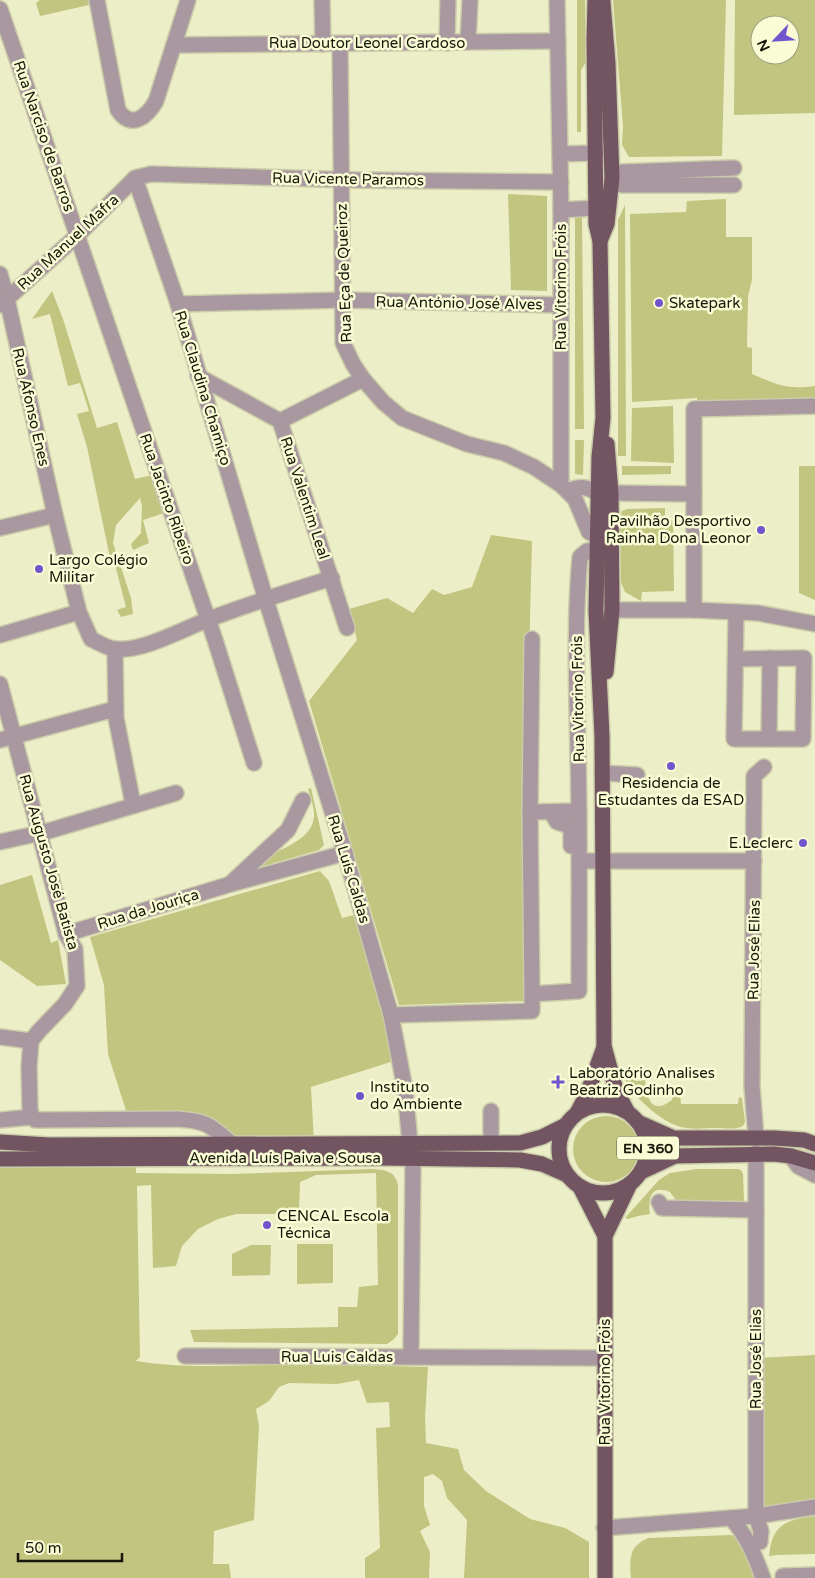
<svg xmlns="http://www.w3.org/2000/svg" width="815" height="1578" font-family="'Varela Round',sans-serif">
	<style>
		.green { fill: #c1c57f; fill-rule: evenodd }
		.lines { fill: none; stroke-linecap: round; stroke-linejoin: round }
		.minor-casing { stroke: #cacca9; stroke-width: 18 }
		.major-casing { stroke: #cacca9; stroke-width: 18 }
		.minor { stroke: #aa98a0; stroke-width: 15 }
		.major { stroke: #735562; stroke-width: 15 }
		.poi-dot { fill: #7254cd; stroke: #f9fcd4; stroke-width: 2 }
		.labels { text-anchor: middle; stroke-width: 5; stroke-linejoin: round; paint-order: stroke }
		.shield { fill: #f9fcd4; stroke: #5b5c47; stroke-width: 1 }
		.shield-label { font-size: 14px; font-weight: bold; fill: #17180a }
		.street-label { font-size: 15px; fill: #17180a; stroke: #f9fcd4 }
		.poi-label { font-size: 15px; fill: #17180a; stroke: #f9fcd4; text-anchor: start }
	</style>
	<rect width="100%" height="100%" fill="#eceec7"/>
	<g class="green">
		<path d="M40 0H88L89 5 40 16 36 3Z"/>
		<path d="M577 0H585L586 62 581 70V132H577Z"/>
		<path d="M613 0H726L722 156 629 157 622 145 623 126Z"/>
		<path d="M735 0H815V113L734 115ZM760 25H790V55H760Z"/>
		<path d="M508 194 547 196V291L511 290Z"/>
		<path d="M726 199V237H752V280L748 296 747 347 752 348V374C777 385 788 390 815 386V404L697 403V398L632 402 630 214 686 212 687 201Z"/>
		<path d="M625 205 626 456H618V220Z"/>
		<path d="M575 216H582L584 429H575Z"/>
		<path d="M52 291 63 319 97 428 117 422 135 479 152 475 164 513 143 520 149 543 133 550 131 544 141 533 142 506 140 498 116 525 113 543 131 598 133 614 121 617 117 610 126 607 114 561 111 563 87 447 77 414 89 411 80 383 68 386 50 314 32 319Z"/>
		<path d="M673 406 674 463 631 461 632 408Z"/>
		<path d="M575 440H584L583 475 575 474Z"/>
		<path d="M622 466H671V474L622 475Z"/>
		<path d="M799 466H815V600L799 593Z"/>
		<path d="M665 508V520H673L674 591 642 592 641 601 625 592 621 582 620 517 622 511 627 509Z"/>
		<path d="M491 535 532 541 530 617 526 1001 399 1005 309 701 357 640 349 609 387 598 413 613 432 589 444 595 472 587Z"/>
		<path d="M311 788 324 845 319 850 260 867 255 860C275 852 317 840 314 812 313 804 310 796 308 789Z"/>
		<path d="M320 871 329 881 342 918 362 913 394 1061 311 1087 314 1143H231L209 1125 129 1120 108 1054 104 985 90 937Z"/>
		<path d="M32 875 51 943 58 940 66 984 37 986 0 960V885Z"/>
		<path d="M626 1076 637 1081 645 1080C647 1098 651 1116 672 1100L673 1094H680L681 1104H738L739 1097 742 1098 745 1122 743 1126C736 1130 725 1128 716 1128 705 1128 693 1130 681 1127 661 1122 632 1096 624 1077Z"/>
		<circle cx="606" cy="1149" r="33"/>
		<path d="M0 1159H136V1173L232 1174 373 1169C386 1170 395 1171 398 1185V1334L393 1340 387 1344 194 1342 190 1330 338 1327V1307H357L359 1287 378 1285 376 1173 316 1175 300 1182 299 1214H236L218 1219 198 1229 182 1246 176 1266 153 1268 151 1185 137 1186 140 1357 136 1361C183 1369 231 1365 278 1365 328 1364 378 1366 428 1367L425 1417 426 1443 458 1449 464 1470 486 1491 530 1519 565 1528 589 1542V1578H464L467 1520 447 1498 442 1481 433 1474 424 1477V1506L430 1525 420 1531 430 1552 429 1578H365V1558L380 1548 376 1428 390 1427 389 1402 367 1403 359 1380 337 1384 289 1383 279 1387 269 1401 256 1409 259 1426 254 1520 214 1531 213 1564H229L231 1578H0Z"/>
		<path d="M697 1169H738L741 1170 743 1174 744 1202 678 1203 670 1192C650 1184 648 1199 650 1214L638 1216 628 1219 625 1218 659 1180 670 1173Z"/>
		<path d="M297 1244H333V1283L297 1284Z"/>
		<path d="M251 1245H271L270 1275 232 1276V1254Z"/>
		<path d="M815 1355V1502L768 1508 757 1504 756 1358Z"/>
		<path d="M815 1516V1554L778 1555 769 1556C772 1524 786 1520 815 1516Z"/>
		<path d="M730 1535 741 1537 761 1578H631C630 1559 628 1547 648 1538Z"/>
	</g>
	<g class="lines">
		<defs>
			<g id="minor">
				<path d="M97 0 118 110C131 130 147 117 156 101L188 0"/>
				<path d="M322 0 323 44"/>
				<path d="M557 0 561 210V485"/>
				<path d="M0 9 215 640 254 763"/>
				<path d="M468 42 470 0"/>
				<path d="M447 43 448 0"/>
				<path d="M340 44 343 343 353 364 363 379 383 402 402 418 467 444 504 453 534 467 561 485 575 499 589 532 597 536"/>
				<path d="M175 45 558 41"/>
				<path d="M560 154 596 153"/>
				<path d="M734 168 621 172 612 178 622 185H734"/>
				<path d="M135 178 178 304 266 600 345 853 391 1015 405 1089 410 1143"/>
				<path d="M561 210 596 208"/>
				<path d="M0 274 7 299 55 515 79 612 91 639C98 642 108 649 116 649 142 652 183 629 207 620 248 604 290 591 332 578"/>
				<path d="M178 304 344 300 561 305"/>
				<path d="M0 305 78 235 135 178 151 174 356 180 561 182"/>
				<path d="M198 376 280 421 347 628"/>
				<path d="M280 421 363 379"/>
				<path d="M568 491C580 486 587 486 598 494"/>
				<path d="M611 493 694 494"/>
				<path d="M0 528 55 515"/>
				<path d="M612 610H694L758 613 815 624"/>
				<path d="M694 610V409L815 406"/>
				<path d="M0 635 79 612"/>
				<path d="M115 650 116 718 133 804"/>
				<path d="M735 659 804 658 803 739H734L736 612"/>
				<path d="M0 684 66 934 75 949 77 986 65 1004 39 1031 31 1041 29 1067 30 1109 32 1117"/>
				<path d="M769 739 770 658"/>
				<path d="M0 740 115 709"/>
				<path d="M602 773 637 775"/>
				<path d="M530 812 532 639"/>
				<path d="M551 812 557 822 569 826 571 831V846"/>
				<path d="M0 842 45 832 176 793"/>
				<path d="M579 861H754"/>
				<path d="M231 883 288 830 303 800"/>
				<path d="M66 934 231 884 345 853"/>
				<path d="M532 994 530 812 579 811"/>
				<path d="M391 1015 532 1011V994L579 991C579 912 580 834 578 755 577 689 574 623 580 557L587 551 597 550"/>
				<path d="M0 1037 31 1041"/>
				<path d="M0 1120 32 1117 35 1120 177 1119C206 1121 209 1124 231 1143"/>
				<path d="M756 1137 752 1086 754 776 764 767"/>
				<path d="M491 1143V1111"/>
				<path d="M756 1153V1516L761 1531 760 1542"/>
				<path d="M791 1156 798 1166 815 1175"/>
				<path d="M659 1202 662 1208 756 1210"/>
				<path d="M185 1356 411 1357 413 1159"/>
				<path d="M411 1357 605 1358"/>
				<path d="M731 1518C747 1536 755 1556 763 1578"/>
				<path d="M604 1528 756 1516 815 1507"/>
				<path d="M783 1576 815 1575"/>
			</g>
			<g id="major">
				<path d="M595 0 594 40 596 224 600 241 603 418 599 457 596 611 602 736 604 1046 616 1090 627 1111"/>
				<path d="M600 241 607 224 612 178 608 63 603 2"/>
				<path d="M606 672 612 610 611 493 607 444"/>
				<circle cx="603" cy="1149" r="44"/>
				<path d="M577 1113 587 1094 604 1047"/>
				<path d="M640 1123 674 1138H774L804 1140 815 1144"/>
				<path d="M0 1142 49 1145 520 1143 542 1137 566 1125"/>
				<path d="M0 1159 382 1158 520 1160 542 1164 567 1175"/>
				<path d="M641 1172 675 1156 774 1154 791 1156 815 1163"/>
				<path d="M580 1187 605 1236"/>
				<path d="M605 1578V1236L629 1186"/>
			</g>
		</defs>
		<use href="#minor" class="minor-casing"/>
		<use href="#major" class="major-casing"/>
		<use href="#minor" class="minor"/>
		<use href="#major" class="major"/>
	</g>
	<g class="poi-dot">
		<circle cx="659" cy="303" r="5"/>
		<circle cx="761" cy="530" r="5"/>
		<circle cx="39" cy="569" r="5"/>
		<circle cx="671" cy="766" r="5"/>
		<circle cx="803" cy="843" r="5"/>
		<path d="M555.5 1074.5h5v5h5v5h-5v5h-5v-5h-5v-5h5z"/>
		<circle cx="360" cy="1096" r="5"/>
		<circle cx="267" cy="1225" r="5"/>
	</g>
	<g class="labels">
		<rect class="shield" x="617" y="1136.5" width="62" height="23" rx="4"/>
		<g class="shield-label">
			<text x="648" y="1153">EN 360</text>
		</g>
		<g class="street-label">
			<text x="367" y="48">Rua Doutor Leonel Cardoso</text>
			<text transform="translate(44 136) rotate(71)" y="5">Rua Narciso de Barros</text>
			<text transform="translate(348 179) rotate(1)" y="5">Rua Vicente Paramos</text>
			<text transform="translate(68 242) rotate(-43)" y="5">Rua Manuel Mafra</text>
			<text transform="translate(344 273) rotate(-92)" y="5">Rua Eça de Queiroz</text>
			<text transform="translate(561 287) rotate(-90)" y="5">Rua Vitorino Fróis</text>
			<text transform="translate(459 303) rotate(1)" y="5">Rua António José Alves</text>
			<text transform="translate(203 388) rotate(73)" y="5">Rua Claudina Chamiço</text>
			<text transform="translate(31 407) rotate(77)" y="5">Rua Afonso Enes</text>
			<text transform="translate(305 498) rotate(72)" y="5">Rua Valentim Leal</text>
			<text transform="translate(167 499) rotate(71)" y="5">Rua Jacinto Ribeiro</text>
			<text transform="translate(578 699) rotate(-91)" y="5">Rua Vitorino Fróis</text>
			<text transform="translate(49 862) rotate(74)" y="5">Rua Augusto José Batista</text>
			<text transform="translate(349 869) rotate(73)" y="5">Rua Luís Caldas</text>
			<text transform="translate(148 909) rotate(-17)" y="5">Rua da Jouriça</text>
			<text transform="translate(754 950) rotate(-89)" y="5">Rua José Elias</text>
			<text x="285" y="1163">Avenida Luís Paiva e Sousa</text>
			<text x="337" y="1362">Rua Luis Caldas</text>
			<text transform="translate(756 1359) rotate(-90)" y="5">Rua José Elias</text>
			<text transform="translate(605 1382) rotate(-90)" y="5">Rua Vitorino Fróis</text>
		</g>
		<g class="poi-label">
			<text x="669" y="308">Skatepark</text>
			<text x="751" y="526" text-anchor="end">Pavilhão Desportivo<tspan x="751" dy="17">Rainha Dona Leonor</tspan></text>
			<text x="49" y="565">Largo Colégio<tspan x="49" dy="17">Militar</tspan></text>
			<text x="671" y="788" text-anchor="middle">Residencia de<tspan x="671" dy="17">Estudantes da ESAD</tspan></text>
			<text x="793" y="848" text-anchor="end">E.Leclerc</text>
			<text x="569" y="1078">Laboratório Analises<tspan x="569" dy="17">Beatriz Godinho</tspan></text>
			<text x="370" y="1092">Instituto<tspan x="370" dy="17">do Ambiente</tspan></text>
			<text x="277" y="1221">CENCAL Escola<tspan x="277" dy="17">Técnica</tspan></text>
		</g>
	</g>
	<g transform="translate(775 40) rotate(245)"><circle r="24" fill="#f9fcd4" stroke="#9fa183"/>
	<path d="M0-4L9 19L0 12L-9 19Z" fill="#7254cd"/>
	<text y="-8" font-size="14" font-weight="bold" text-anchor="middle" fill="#17180a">N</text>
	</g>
	<path d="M18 1553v8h104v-8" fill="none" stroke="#17180a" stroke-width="2.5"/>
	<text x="25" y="1553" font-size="15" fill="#17180a" stroke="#f9fcd4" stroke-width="4" paint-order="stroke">50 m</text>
</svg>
